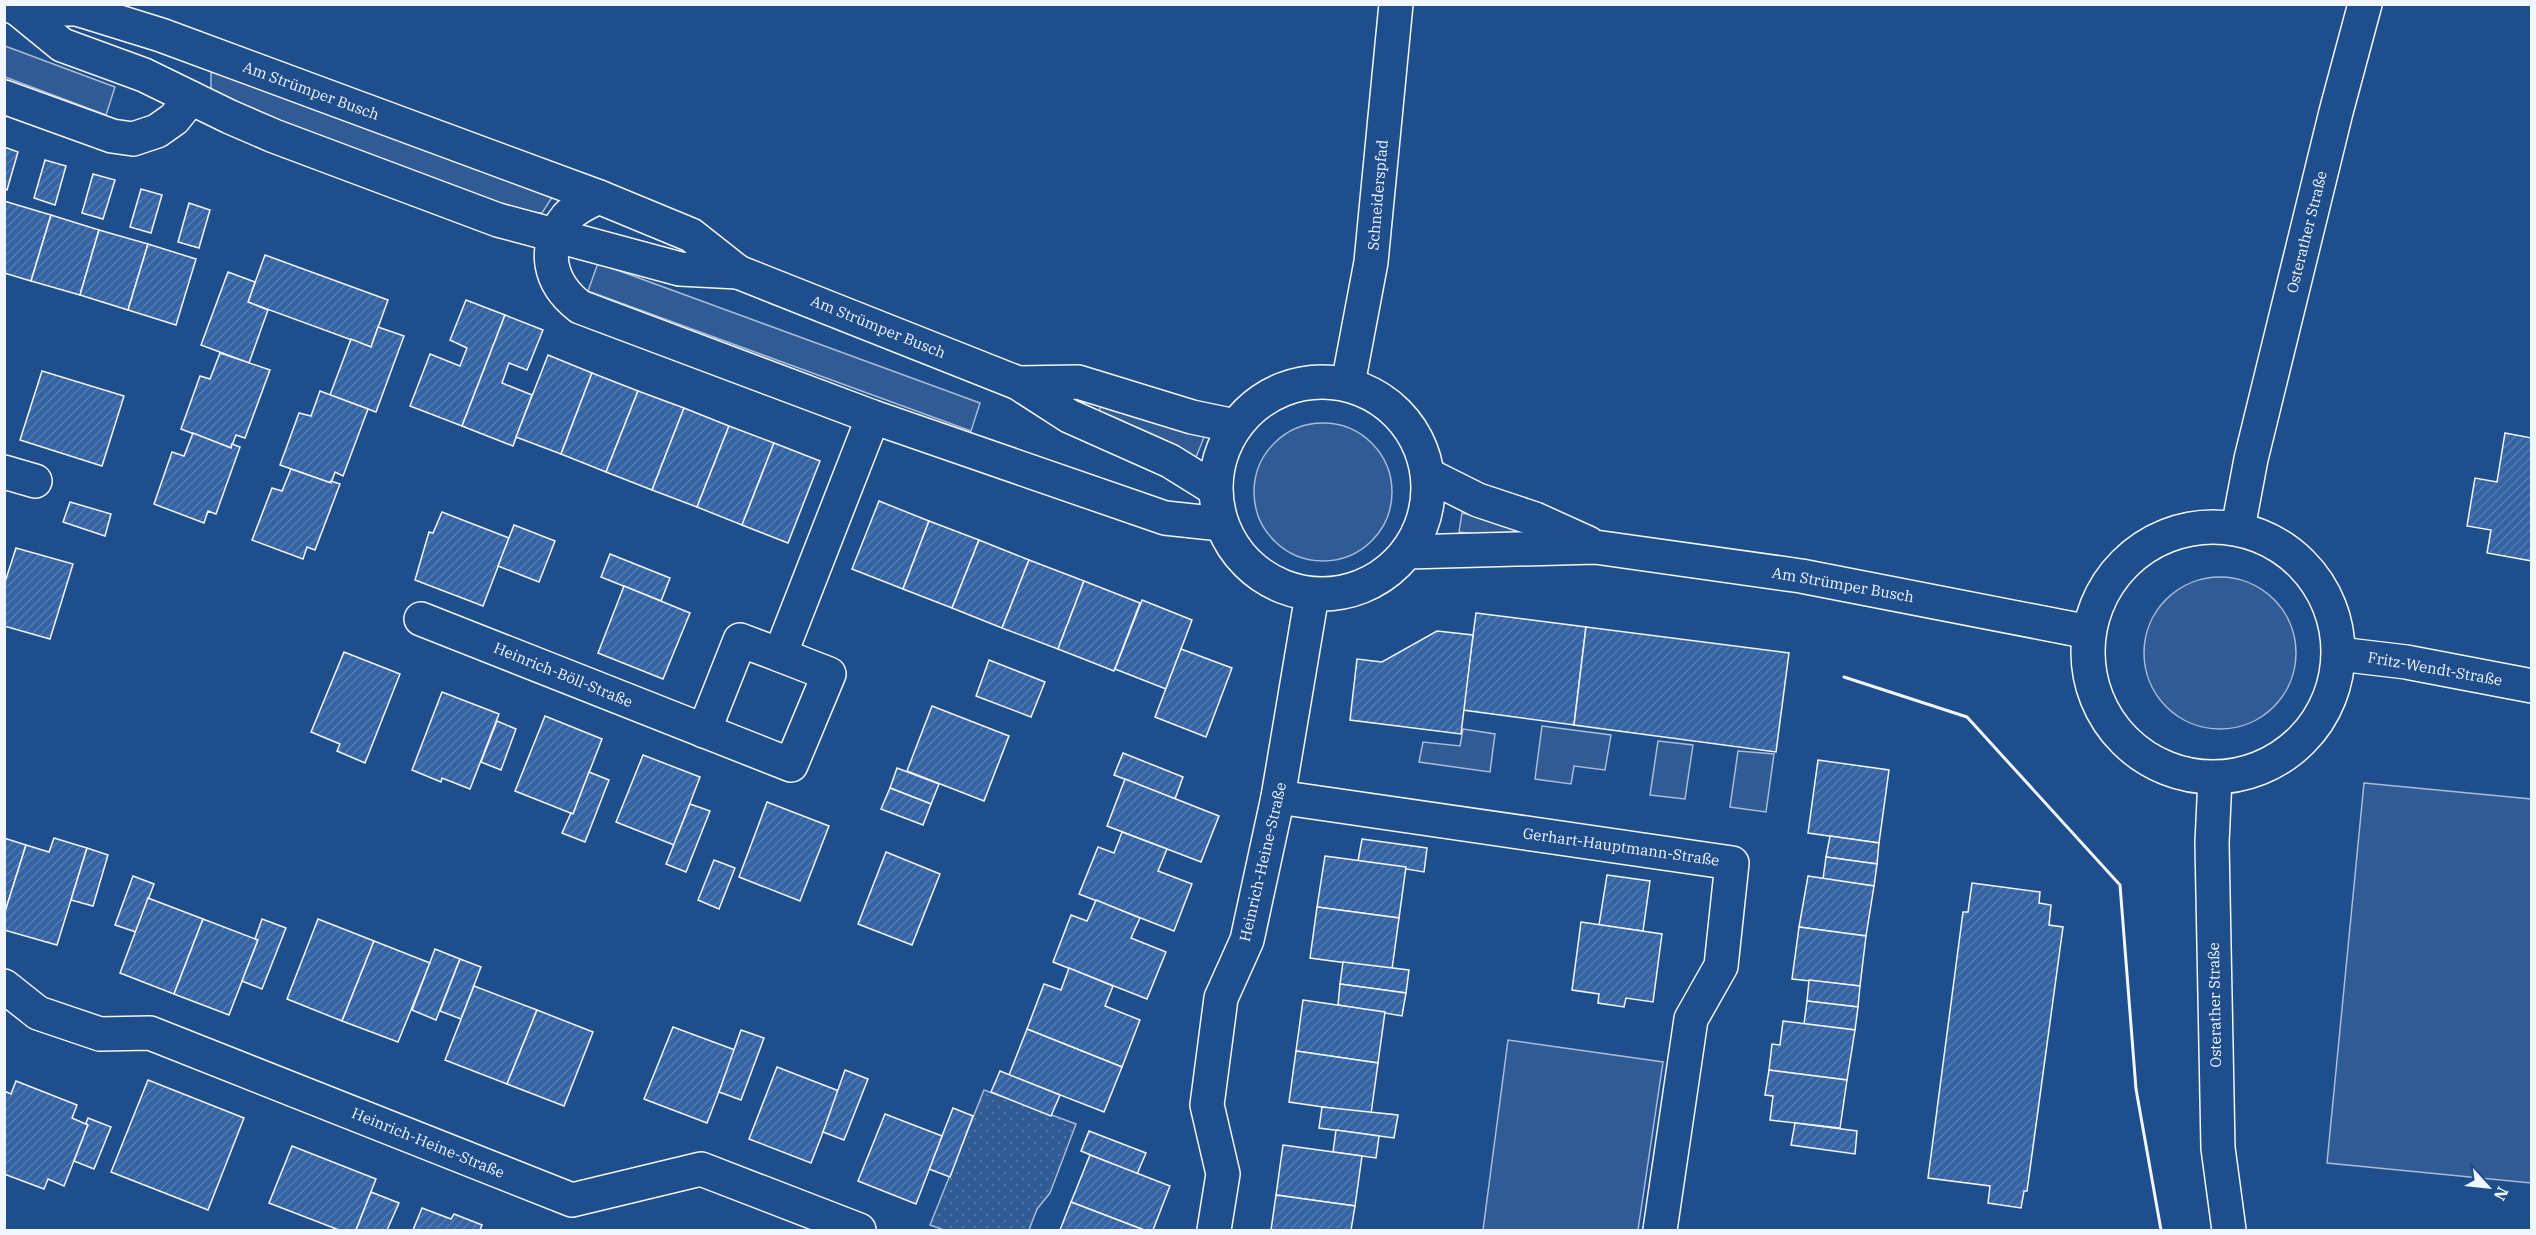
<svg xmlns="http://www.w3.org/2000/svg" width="2536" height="1235" font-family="'IBM Plex Serif',serif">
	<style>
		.built { fill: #305b95; stroke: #a8bbd7; stroke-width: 1.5 }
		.garden { fill: url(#garden-dots); stroke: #a8bbd7; stroke-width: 1.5 }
		.building { fill: url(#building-hatch); stroke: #f2f6ff; stroke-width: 1.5 }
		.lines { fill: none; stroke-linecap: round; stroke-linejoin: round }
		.minor-casing { stroke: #f2f6ff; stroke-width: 36 }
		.secondary-casing { stroke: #f2f6ff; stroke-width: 36 }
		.minor { stroke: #1f4e8c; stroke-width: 33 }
		.secondary { stroke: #1f4e8c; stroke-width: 33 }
		.wall { stroke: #f2f6ff; stroke-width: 3 }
		.labels { text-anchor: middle; stroke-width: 4.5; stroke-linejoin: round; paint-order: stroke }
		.street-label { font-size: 15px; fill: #f2f6ff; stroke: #1f4e8c }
	</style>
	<defs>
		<pattern id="garden-dots" width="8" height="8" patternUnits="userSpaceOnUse" patternTransform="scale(1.5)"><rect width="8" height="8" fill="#305b95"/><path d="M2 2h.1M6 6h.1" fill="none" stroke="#4e73a5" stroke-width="1.8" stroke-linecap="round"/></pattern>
		<pattern id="building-hatch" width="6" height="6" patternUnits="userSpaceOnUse" patternTransform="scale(1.5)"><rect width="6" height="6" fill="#3563a3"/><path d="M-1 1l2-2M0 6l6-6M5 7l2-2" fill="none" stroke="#537ab1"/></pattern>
	</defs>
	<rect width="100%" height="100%" fill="#1f4e8c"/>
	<g class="built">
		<path d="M5 46 115 87 106 115 5 77Z"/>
		<path d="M211 69 553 196 542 213 508 211 211 94Z"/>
		<path d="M598 263 980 403 971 431 588 291Z"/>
		<path d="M1103 402 1205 435 1196 457 1097 415Z"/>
		<circle cx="1323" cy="492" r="69"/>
		<path d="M1462 513 1533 528 1531 541 1459 532Z"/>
		<circle cx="2220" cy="653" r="76"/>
		<path d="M1542 726 1611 735 1605 770 1574 766 1571 784 1535 779Z"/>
		<path d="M1463 729 1495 734 1490 772 1419 762 1423 742 1460 746Z"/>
		<path d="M1658 741 1693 745 1685 799 1650 795Z"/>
		<path d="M1738 751 1774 754 1766 812 1730 807Z"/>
		<path d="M2364 783 2531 799V1183L2327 1163Z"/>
		<path d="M1508 1040 1663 1062 1638 1230H1483Z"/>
	</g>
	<path class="garden" d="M984 1090 1076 1124 1050 1193 1037 1209 1029 1230H944L930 1225Z"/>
	<g class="building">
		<path d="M4 147 18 152 7 190 4 189Z"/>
		<path d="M45 160 66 166 55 205 34 198Z"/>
		<path d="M93 174 115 180 103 219 82 213Z"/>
		<path d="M141 189 162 195 151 233 130 227Z"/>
		<path d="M4 201 51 215 31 281 4 273Z"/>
		<path d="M189 203 210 210 199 248 178 242Z"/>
		<path d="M51 215 99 230 80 295 31 281Z"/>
		<path d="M99 230 148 244 128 310 80 295Z"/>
		<path d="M148 244 196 259 176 325 128 310Z"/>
		<path d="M265 255 388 300 371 347 248 302Z"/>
		<path d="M228 272 255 282 248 302 268 310 249 363 201 345Z"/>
		<path d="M466 300 505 315 462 426 410 406 430 354 460 366 467 348 450 340Z"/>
		<path d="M505 315 543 330 527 370 509 363 502 383 532 395 513 446 462 426Z"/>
		<path d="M378 327 404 336 376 412 330 395 351 339 371 347Z"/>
		<path d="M220 353 270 370 245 438 236 435 231 448 181 429 200 376 210 379Z"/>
		<path d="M548 355 592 373 561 454 516 437Z"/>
		<path d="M42 371 124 396 102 466 20 440Z"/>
		<path d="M592 373 638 391 606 472 561 454Z"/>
		<path d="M320 391 368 409 343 476 335 472 331 483 280 465 299 413 311 416Z"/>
		<path d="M638 391 684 408 652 490 606 472Z"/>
		<path d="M684 408 729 426 697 507 652 490Z"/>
		<path d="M729 426 774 443 742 525 697 507Z"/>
		<path d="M193 433 231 448 232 444 240 447 216 514 208 511 204 523 154 504 172 452 184 456Z"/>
		<path d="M2505 433 2532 438V561L2487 553 2491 530 2467 526 2475 478 2497 482Z"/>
		<path d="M774 443 820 461 788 543 742 525Z"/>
		<path d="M291 469 331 483V481L340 484 315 550 307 547 303 559 252 540 272 488 282 491Z"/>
		<path d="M879 501 929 521 903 589 852 569Z"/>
		<path d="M70 502 111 514 105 536 63 522Z"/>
		<path d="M442 512 509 538 483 606 415 580 429 532 433 533Z"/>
		<path d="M929 521 979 540 952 608 903 589Z"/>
		<path d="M514 525 555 541 539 582 498 566Z"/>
		<path d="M979 540 1029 560 1002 628 952 608Z"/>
		<path d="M16 548 73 564 50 639 4 626V585Z"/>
		<path d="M610 554 670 578 661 601 601 577Z"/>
		<path d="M1029 560 1084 581 1058 649 1002 628Z"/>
		<path d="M1084 581 1140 603 1114 671 1058 649Z"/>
		<path d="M624 586 690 613 663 679 598 653Z"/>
		<path d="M1142 600 1192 620 1166 689 1115 669Z"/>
		<path d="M1476 613 1586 627 1574 725 1463 710Z"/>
		<path d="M1586 627 1789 653 1776 752 1574 725Z"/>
		<path d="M1437 631 1473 635 1461 734 1350 720 1357 659 1382 662Z"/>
		<path d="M1181 649 1232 668 1206 737 1155 717Z"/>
		<path d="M344 652 400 674 365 763 337 751 340 744 311 732Z"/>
		<path d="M989 660 1045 682 1031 717 976 696Z"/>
		<path d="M442 692 499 714 470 789 442 778 441 782 412 770Z"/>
		<path d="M932 706 1009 736 984 801 907 771Z"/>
		<path d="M545 716 602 739 573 814 515 791Z"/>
		<path d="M497 721 516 729 501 770 481 762Z"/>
		<path d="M1123 753 1183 777 1175 799 1114 775Z"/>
		<path d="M643 755 700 777 674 845 616 822Z"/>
		<path d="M1818 760 1889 770 1879 843 1808 833Z"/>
		<path d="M897 768 939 784 931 804 890 788Z"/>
		<path d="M589 772 609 780 585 842 562 833 571 813 573 814Z"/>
		<path d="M1125 779 1219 816 1201 862 1107 826Z"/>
		<path d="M890 788 931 804 923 825 881 809Z"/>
		<path d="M767 802 829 826 800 901 739 877Z"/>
		<path d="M690 804 710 811 686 872 666 864Z"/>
		<path d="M1122 832 1167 849 1158 871 1192 884 1174 931 1079 894 1098 847 1114 853Z"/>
		<path d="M1830 836 1879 843 1877 864 1826 857Z"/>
		<path d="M4 838 26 845 4 915Z"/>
		<path d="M54 838 87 848 57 945 4 930V915L26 845 49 852Z"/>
		<path d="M1362 839 1427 848 1424 872 1358 861Z"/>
		<path d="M87 848 108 855 93 906 71 900Z"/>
		<path d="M886 852 940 874 912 945 858 924Z"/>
		<path d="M1325 856 1406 867 1399 918 1317 907Z"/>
		<path d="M1826 857 1877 864 1874 886 1823 879Z"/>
		<path d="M714 860 735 868 719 909 698 900Z"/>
		<path d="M1607 875 1650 881 1643 931 1599 925Z"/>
		<path d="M133 876 154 884 136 932 115 925Z"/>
		<path d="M1808 876 1874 886 1866 936 1799 927Z"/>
		<path d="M1972 883 2040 892 2039 903 2051 905 2049 925 2063 927 2027 1191H2024L2021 1208 1988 1203 1990 1186 1928 1178 1963 912H1968Z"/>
		<path d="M148 898 203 919 174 994 120 973Z"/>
		<path d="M1096 900 1140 918 1131 938 1166 952 1147 999 1053 962 1071 915 1087 921Z"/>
		<path d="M1317 907 1399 918 1392 969 1310 958Z"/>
		<path d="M203 919 258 940 229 1015 174 994Z"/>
		<path d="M262 919 286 928 262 989 242 981 258 940 255 939Z"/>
		<path d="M318 919 374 941 342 1021 287 999Z"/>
		<path d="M1581 922 1662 934 1653 1002 1626 998 1624 1007 1598 1003 1599 994 1572 990Z"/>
		<path d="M1799 927 1866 936 1860 986 1792 979Z"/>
		<path d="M374 941 430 963 398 1042 342 1021Z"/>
		<path d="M435 949 460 959 436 1020 412 1010Z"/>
		<path d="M460 959 481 967 461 1019 440 1011Z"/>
		<path d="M1343 962 1409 970 1406 993 1340 984Z"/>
		<path d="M1069 968 1113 986 1105 1006 1140 1020 1122 1067 1027 1029 1044 984 1061 990Z"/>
		<path d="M1809 980 1860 986 1858 1007 1807 1001Z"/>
		<path d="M1340 984 1406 993 1402 1016 1338 1005Z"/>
		<path d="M474 986 537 1010 507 1084 445 1060Z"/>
		<path d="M1303 1000 1385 1012 1378 1063 1296 1051Z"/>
		<path d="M1807 1001 1858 1007 1855 1030 1804 1024Z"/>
		<path d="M537 1010 593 1032 564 1106 507 1084Z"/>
		<path d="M1783 1021 1855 1030 1847 1080 1769 1070 1772 1044 1780 1045Z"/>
		<path d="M673 1027 735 1050 707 1123 644 1099Z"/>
		<path d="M1027 1029 1122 1067 1104 1112 1009 1075Z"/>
		<path d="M741 1030 764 1038 741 1100 719 1092Z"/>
		<path d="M1296 1051 1378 1063 1371 1114 1289 1102Z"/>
		<path d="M777 1067 839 1091 811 1163 749 1139Z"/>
		<path d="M845 1070 868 1079 844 1140 823 1132Z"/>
		<path d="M1769 1070 1847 1080 1840 1128 1770 1120 1773 1096 1765 1095Z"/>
		<path d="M1000 1071 1060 1095 1051 1116 991 1092Z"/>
		<path d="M148 1080 244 1118 208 1210 111 1172Z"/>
		<path d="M16 1081 77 1105 72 1118 88 1125 64 1186 48 1179 44 1189 4 1174V1091L11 1094Z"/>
		<path d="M1322 1107 1398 1115 1394 1138 1319 1128Z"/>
		<path d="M953 1108 973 1116 950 1177 929 1169Z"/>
		<path d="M885 1114 942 1136 916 1204 858 1181Z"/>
		<path d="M88 1118 111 1127 94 1169 74 1161 88 1125 86 1123Z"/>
		<path d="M1795 1123 1857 1131 1855 1154 1791 1145Z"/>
		<path d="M1336 1130 1379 1136 1376 1158 1333 1152Z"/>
		<path d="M1089 1131 1146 1153 1137 1174 1081 1151Z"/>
		<path d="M1283 1145 1362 1156 1355 1206 1276 1195Z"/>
		<path d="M292 1146 376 1179 356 1230H339L269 1203Z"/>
		<path d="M1090 1155 1170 1186 1153 1230H1144L1071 1202Z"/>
		<path d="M371 1192 399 1203 387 1230H356Z"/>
		<path d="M1276 1195 1355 1206 1351 1230H1271Z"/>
		<path d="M1071 1202 1144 1230H1060Z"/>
		<path d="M422 1208 451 1219 454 1214 482 1225 480 1230H413Z"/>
	</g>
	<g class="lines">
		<defs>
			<g id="minor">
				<path d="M11 6 18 9 62 45 144 75 230 117 274 136 498 220 680 269 738 272"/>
				<path d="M18 9H77L161 35 599 197 691 235 738 272 1018 383"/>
				<path d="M4 97 112 136 133 139 157 131 174 119 191 98"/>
				<path d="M599 197C588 202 575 208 567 217 541 249 549 283 580 307L873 417 1165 518 1221 524"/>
				<circle cx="1322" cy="488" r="106"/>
				<path d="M1348 384 1371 262 1396 4"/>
				<path d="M4 472 35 481"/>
				<path d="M1428 475 1478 500 1535 519 1588 543"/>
				<path d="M1215 489 1170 461 1069 416 1018 383 1078 382 1192 417 1235 426"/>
				<path d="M1407 552 1595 547 1801 576 2089 632"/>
				<path d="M421 619 791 765 829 674 780 655"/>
				<path d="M2339 654 2406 662 2532 686"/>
				<path d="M704 731 740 640 780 655 873 417"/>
				<path d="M1278 797 1732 863 1721 966 1691 1019 1660 1230"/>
				<path d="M4 986 38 1013 100 1034 150 1033 572 1200 701 1169 859 1230"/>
				<path d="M1214 1230 1223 1174 1207 1105 1221 998 1247 940 1278 797 1312 595"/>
			</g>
			<g id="secondary">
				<circle cx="2213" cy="652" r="125"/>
				<path d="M2238 528 2251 459 2336 112 2365 4"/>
				<path d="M2215 778 2212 843 2218 1148 2229 1230"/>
			</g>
		</defs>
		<use href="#minor" class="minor-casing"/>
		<use href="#secondary" class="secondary-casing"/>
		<use href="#minor" class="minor"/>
		<use href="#secondary" class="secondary"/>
		<path class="wall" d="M1844 677 1967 717 2120 885 2136 1089 2161 1230"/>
	</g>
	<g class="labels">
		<g class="street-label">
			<text transform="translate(311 91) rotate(20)" y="5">Am Strümper Busch</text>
			<text transform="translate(1378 195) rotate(-85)" y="5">Schneiderspfad</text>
			<text transform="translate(2307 232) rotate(-76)" y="5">Osterather Straße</text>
			<text transform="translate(878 327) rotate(22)" y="5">Am Strümper Busch</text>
			<text transform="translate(1843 585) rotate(10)" y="5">Am Strümper Busch</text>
			<text transform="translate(2435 669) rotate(10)" y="5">Fritz-Wendt-Straße</text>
			<text transform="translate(563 675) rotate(22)" y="5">Heinrich-Böll-Straße</text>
			<text transform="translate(1621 847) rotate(8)" y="5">Gerhart-Hauptmann-Straße</text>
			<text transform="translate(1263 862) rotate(-77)" y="5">Heinrich-Heine-Straße</text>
			<text transform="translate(2215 1005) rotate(-91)" y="5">Osterather Straße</text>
			<text transform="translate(428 1143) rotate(22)" y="5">Heinrich-Heine-Straße</text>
		</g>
	</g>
	<rect width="2536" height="1235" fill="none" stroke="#f2f6ff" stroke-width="12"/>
	<g transform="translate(2488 1187) rotate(117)" stroke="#1f4e8c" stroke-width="4.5" paint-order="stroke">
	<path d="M0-4.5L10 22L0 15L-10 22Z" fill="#f2f6ff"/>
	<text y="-9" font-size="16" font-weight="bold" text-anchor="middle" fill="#f2f6ff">N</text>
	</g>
</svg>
